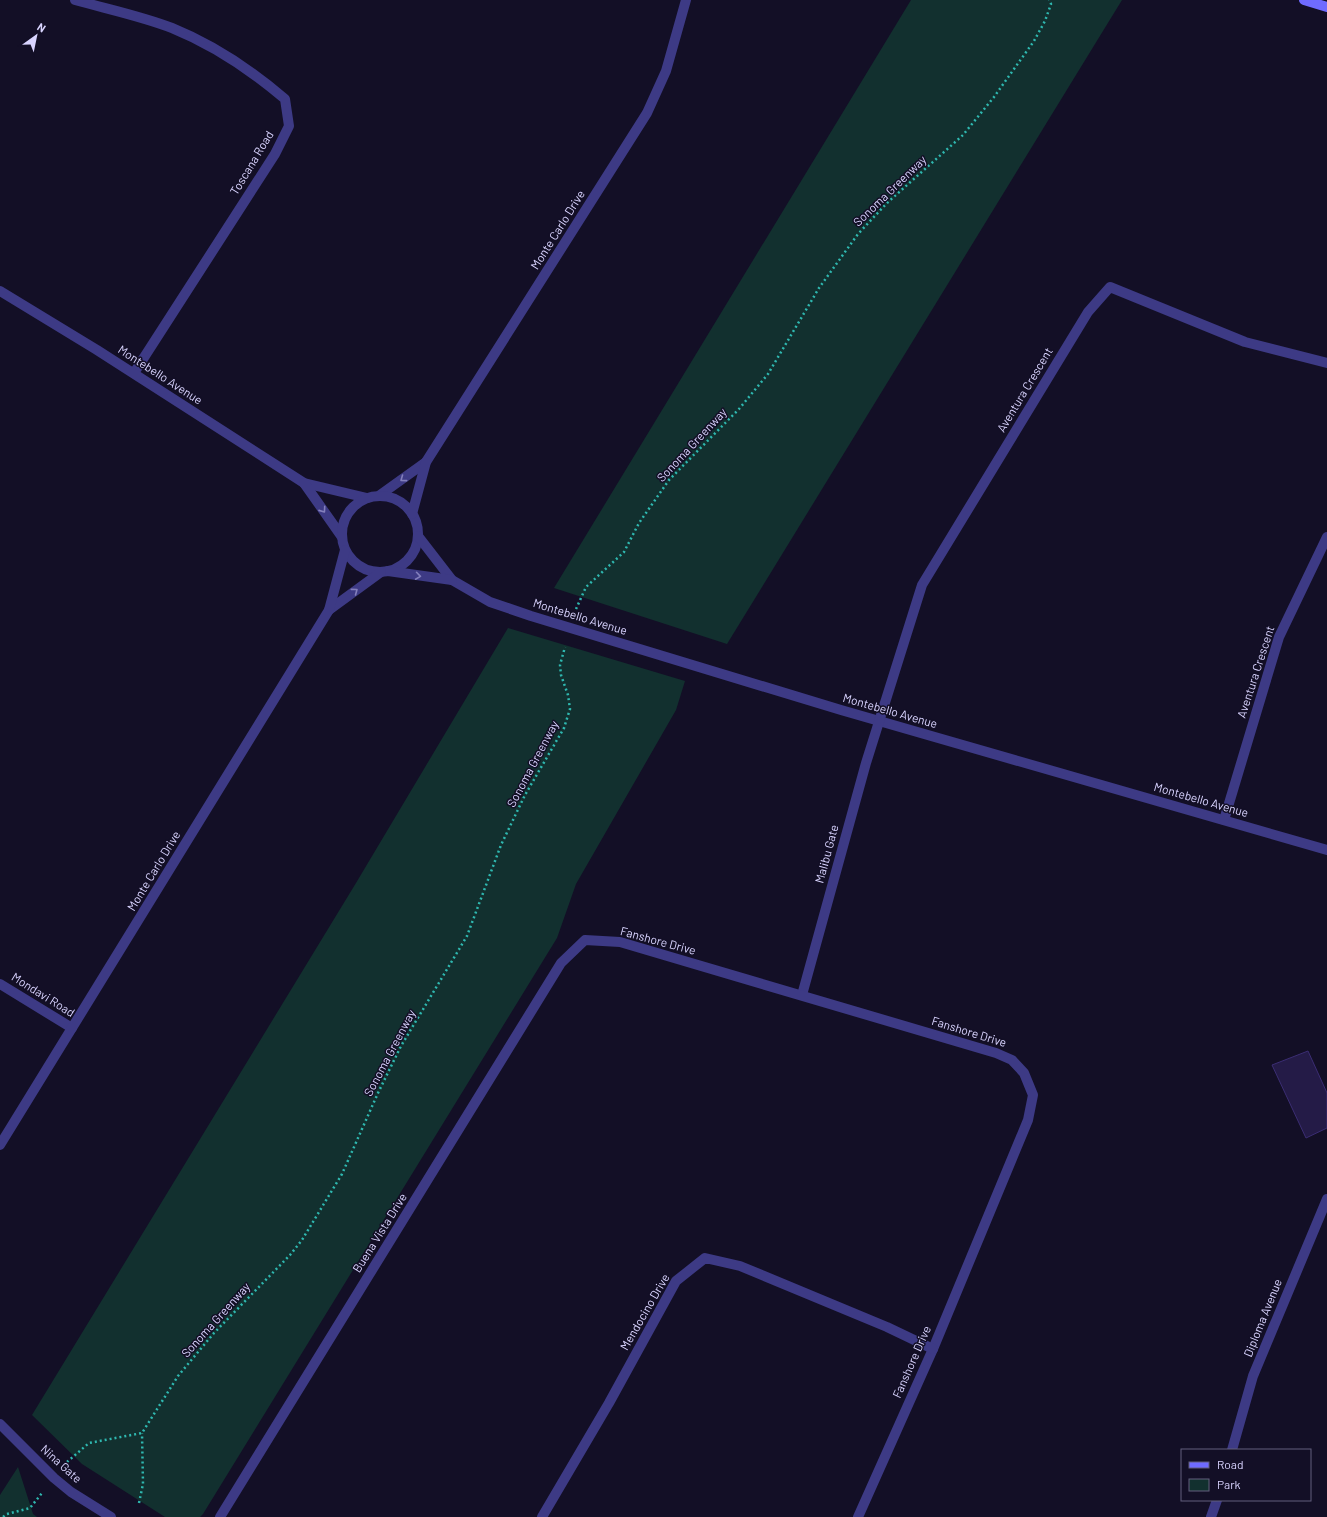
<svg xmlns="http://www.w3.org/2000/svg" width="1327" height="1517" font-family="Barlow,sans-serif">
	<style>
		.green { fill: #12302f }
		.building { fill: #241b47; stroke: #3b2d73 }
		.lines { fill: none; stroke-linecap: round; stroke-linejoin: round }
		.path { stroke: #2fb8b0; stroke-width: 2.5; stroke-dasharray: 2 3; stroke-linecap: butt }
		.street { stroke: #3d3a85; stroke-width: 10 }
		.secondary { stroke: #6f6bff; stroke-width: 10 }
		.oneway { stroke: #837fbc }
		.labels { text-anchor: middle; stroke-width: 3; stroke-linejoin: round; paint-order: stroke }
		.street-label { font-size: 12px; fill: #d9d4ff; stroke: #130f26 }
	</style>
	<rect width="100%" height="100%" fill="#130f26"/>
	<g class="green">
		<path d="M911 0H1122L727 644 554 588Z"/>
		<path d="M508 628 685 681 676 710 576 884 557 938 203 1514 200 1517H165L82 1464 32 1415 356 883Z"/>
		<path d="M18 1467 33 1514 37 1517H0V1495Z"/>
	</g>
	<path class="building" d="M1308 1051 1327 1093V1128L1306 1138 1272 1065Z"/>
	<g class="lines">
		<g class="path">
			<path d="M576 609 586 587 624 552 639 523 669 480 739 409 768 374 819 288 858 234 887 203 963 135 994 97 1034 41 1045 21 1051 4 1049 0"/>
			<path d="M67 1462 89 1443 142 1433 178 1376 214 1333 290 1255 302 1240 342 1174 378 1093 401 1046 467 936 501 845 525 795 564 728 570 709 568 695 561 675 560 665 565 647"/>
			<path d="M139 1503 143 1484 142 1433"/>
			<path d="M3 1517 7 1514 30 1508 42 1493"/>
		</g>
		<g class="street">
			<path d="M75 0C107 9 141 16 172 28 214 45 251 70 285 99L289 126 275 154 134 373"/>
			<path d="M0 291 97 350 304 483 367 498"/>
			<path d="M304 483 342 537"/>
			<path d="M380 495 426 462"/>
			<circle cx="380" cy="534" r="38"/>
			<path d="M412 514 426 462 647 113 666 71 686 0"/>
			<path d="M418 536 452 580 490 602 531 616 841 710 1327 850"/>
			<path d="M388 571 452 580"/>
			<path d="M329 610 381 572"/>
			<path d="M1224 820 1279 637 1327 537"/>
			<path d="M0 984 72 1028"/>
			<path d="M802 995 866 763 922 585 1088 312 1110 287 1245 342 1327 363"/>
			<path d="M0 1145 329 610 345 550"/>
			<path d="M0 1424 54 1478 71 1492 111 1517"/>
			<path d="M1232 1450 1253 1376 1327 1199"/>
			<path d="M220 1517 561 963 585 940 620 942 996 1053 1012 1060 1024 1073 1033 1095 1028 1120 933 1349 858 1517"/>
			<path d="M542 1517 609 1403 676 1281 705 1258 740 1266 887 1327 933 1349"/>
			<path d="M1211 1517 1217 1500"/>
		</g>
		<path class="secondary" d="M1304 0 1327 7"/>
	</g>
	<defs><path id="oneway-chevron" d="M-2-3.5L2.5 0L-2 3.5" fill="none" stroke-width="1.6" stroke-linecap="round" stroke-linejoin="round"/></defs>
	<g class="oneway">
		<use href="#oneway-chevron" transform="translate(403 479) rotate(144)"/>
		<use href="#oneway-chevron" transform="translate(323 510) rotate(55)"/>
		<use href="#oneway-chevron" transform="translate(418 576) rotate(8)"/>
		<use href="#oneway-chevron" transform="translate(355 591) rotate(-37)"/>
	</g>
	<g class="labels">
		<g class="street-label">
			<text transform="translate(252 163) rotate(-59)" y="4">Toscana Road</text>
			<text transform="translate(890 191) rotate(-44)" y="4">Sonoma Greenway</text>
			<text transform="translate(558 230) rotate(-58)" y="4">Monte Carlo Drive</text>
			<text transform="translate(160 375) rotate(33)" y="4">Montebello Avenue</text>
			<text transform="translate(1025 390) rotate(-59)" y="4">Aventura Crescent</text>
			<text transform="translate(692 445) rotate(-47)" y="4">Sonoma Greenway</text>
			<text transform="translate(580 617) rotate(17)" y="4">Montebello Avenue</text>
			<text transform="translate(1256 672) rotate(-72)" y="4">Aventura Crescent</text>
			<text transform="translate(890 711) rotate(16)" y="4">Montebello Avenue</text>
			<text transform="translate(533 764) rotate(-62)" y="4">Sonoma Greenway</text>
			<text transform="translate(1201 800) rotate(16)" y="4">Montebello Avenue</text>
			<text transform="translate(827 854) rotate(-75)" y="4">Malibu Gate</text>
			<text transform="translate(154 871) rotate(-59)" y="4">Monte Carlo Drive</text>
			<text transform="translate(658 941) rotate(15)" y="4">Fanshore Drive</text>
			<text transform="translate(43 995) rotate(32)" y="4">Mondavi Road</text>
			<text transform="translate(969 1032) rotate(17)" y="4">Fanshore Drive</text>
			<text transform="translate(390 1053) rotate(-62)" y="4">Sonoma Greenway</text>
			<text transform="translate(380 1233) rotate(-58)" y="4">Buena Vista Drive</text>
			<text transform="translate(645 1312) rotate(-60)" y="4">Mendocino Drive</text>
			<text transform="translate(1263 1318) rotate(-68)" y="4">Diploma Avenue</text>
			<text transform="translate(216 1320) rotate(-48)" y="4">Sonoma Greenway</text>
			<text transform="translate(912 1362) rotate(-66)" y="4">Fanshore Drive</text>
			<text transform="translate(61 1464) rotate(42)" y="4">Nina Gate</text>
		</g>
	</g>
	<rect x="1181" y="1449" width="130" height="52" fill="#130f26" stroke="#625e7d"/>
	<rect x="1189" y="1462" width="20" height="6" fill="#6f6bff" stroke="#625e7d"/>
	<text x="1217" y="1469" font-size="12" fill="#d9d4ff">Road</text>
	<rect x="1189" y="1479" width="20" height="12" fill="#12302f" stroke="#625e7d"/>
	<text x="1217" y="1489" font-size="12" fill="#d9d4ff">Park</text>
	<g transform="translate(36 36) rotate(33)" stroke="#130f26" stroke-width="3" paint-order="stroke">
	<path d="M0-3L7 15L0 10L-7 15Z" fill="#d9d4ff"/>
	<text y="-6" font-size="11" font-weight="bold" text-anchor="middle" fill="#d9d4ff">N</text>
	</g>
</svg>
